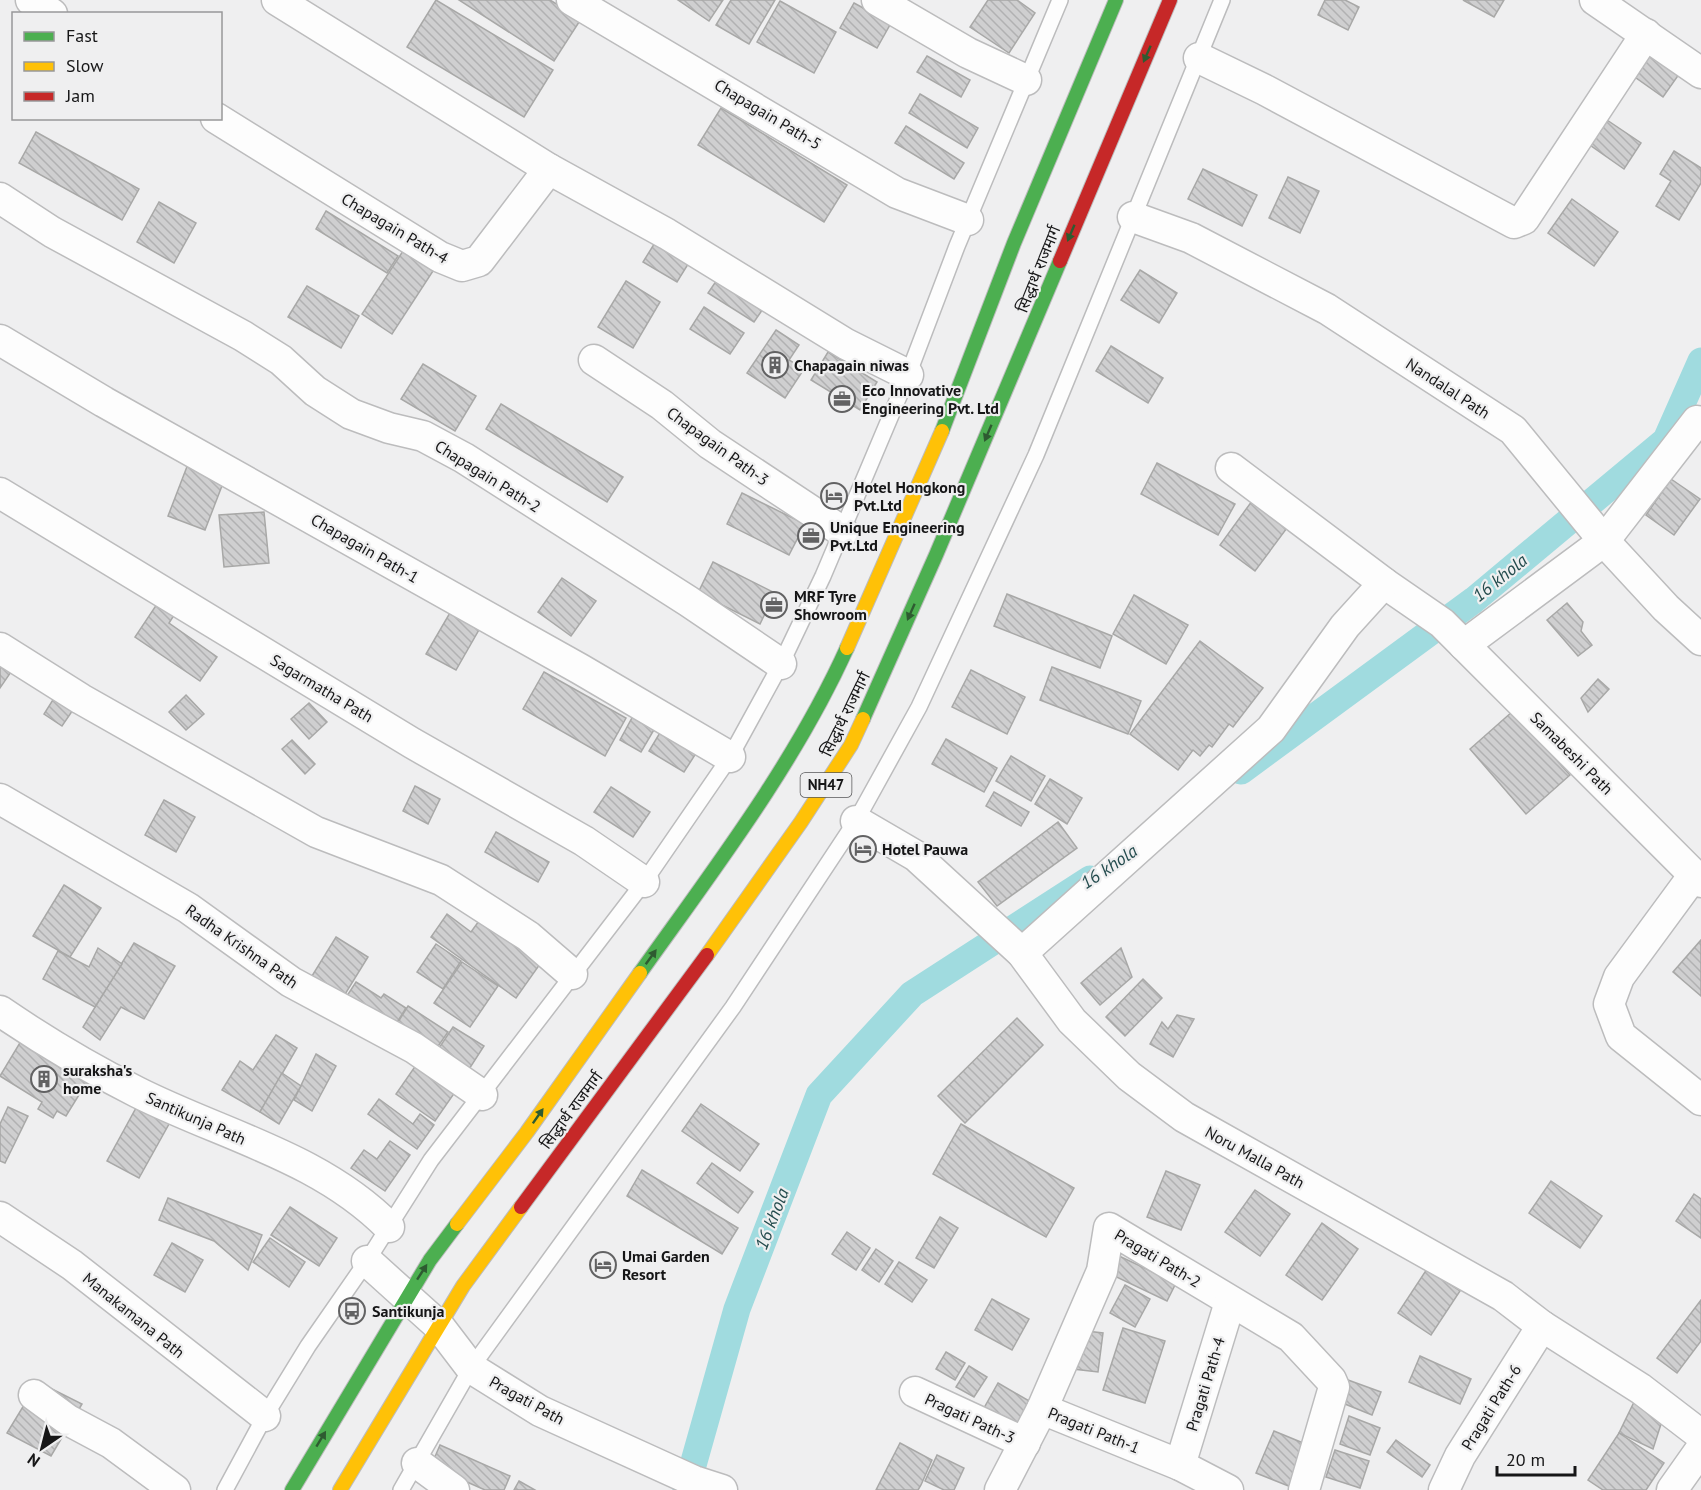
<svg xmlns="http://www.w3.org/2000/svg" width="1701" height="1490" font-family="'PT Sans','Noto Sans Devanagari',sans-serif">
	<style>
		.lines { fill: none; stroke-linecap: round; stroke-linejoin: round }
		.canal { stroke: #a0dbdf; stroke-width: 27 }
		.building { fill: url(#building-back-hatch); stroke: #a8a8a7; stroke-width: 1.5 }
		.lane-casing { stroke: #bcbcbd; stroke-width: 18 }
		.street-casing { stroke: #bcbcbd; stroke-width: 33 }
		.fast-casing { stroke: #bcbcbd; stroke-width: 16 }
		.slow-casing { stroke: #bcbcbd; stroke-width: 16 }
		.jam-casing { stroke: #bcbcbd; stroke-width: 16 }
		.lane { stroke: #fdfdfd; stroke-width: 15 }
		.street { stroke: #fdfdfd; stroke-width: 30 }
		.fast { stroke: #4caf50; stroke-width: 14 }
		.slow { stroke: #ffc107; stroke-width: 14 }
		.jam { stroke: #c62828; stroke-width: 14 }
		.oneway { fill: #2e5b31 }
		.labels { text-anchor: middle; stroke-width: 4.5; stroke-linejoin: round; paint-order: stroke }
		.shield { fill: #efeff0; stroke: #575758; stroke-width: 1.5 }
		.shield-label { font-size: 15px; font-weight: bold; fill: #161617 }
		.street-label { font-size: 16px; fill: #161617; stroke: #efeff0 }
		.poi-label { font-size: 16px; font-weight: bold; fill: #161617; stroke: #efeff0; text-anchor: start }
		.water-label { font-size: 18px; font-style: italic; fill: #244c4e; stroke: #efeff0 }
	</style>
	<defs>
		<pattern id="building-back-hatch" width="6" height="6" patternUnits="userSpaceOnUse" patternTransform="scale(1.5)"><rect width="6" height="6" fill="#cfcfd0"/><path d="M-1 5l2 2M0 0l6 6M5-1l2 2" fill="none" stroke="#b1b1b2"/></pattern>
	</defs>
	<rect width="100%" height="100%" fill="#efeff0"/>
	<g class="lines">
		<g class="canal">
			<path d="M1241 771 1474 600 1666 440 1701 361"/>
			<path d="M686 1490 737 1309 819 1095 912 994 1090 879"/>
		</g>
	</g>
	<g class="building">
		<path d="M436 0 553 70 524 117 407 47Z"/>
		<path d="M459 0H550L581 19 554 61Z"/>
		<path d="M678 0H723L709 21Z"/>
		<path d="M731 0H775L749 44 716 25Z"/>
		<path d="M988 0H1017L1035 13 1009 53 970 27Z"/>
		<path d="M1325 0H1345L1359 7 1348 30 1318 15Z"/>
		<path d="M1463 0H1504L1494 17Z"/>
		<path d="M780 1 836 32 814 73 757 42Z"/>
		<path d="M854 3 891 23 877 48 840 28Z"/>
		<path d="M1651 49 1682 70 1663 97 1632 75Z"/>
		<path d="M927 56 970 80 961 97 917 72Z"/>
		<path d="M920 94 978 128 967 148 909 113Z"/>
		<path d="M721 108 847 185 824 222 698 145Z"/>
		<path d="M1604 118 1641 143 1624 169 1587 143Z"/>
		<path d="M906 126 964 163 954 179 895 143Z"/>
		<path d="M36 132 139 189 122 220 19 163Z"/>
		<path d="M1674 151 1701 168V183L1679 220 1656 206 1671 181 1660 174Z"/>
		<path d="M1203 169 1257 195 1242 226 1188 199Z"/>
		<path d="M1288 177 1319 191 1300 233 1269 218Z"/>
		<path d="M1572 199 1618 232 1594 266 1548 233Z"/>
		<path d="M159 202 196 223 174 263 137 242Z"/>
		<path d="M326 211 398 256 387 273 316 229Z"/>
		<path d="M656 241 690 261 677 282 643 262Z"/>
		<path d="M403 251 433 271 392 334 362 314Z"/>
		<path d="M1140 270 1177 293 1159 323 1121 300Z"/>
		<path d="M723 271 769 300 754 322 708 293Z"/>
		<path d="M626 281 660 302 633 348 598 327Z"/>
		<path d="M307 286 359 316 341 348 288 317Z"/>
		<path d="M704 307 744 333 730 354 690 329Z"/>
		<path d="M776 330 799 345 789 360 804 369 785 398 747 373Z"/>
		<path d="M1111 346 1163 378 1148 403 1096 371Z"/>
		<path d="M828 352 877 382 860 410 811 380Z"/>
		<path d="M423 364 476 396 455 431 401 399Z"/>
		<path d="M501 404 623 477 607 502 486 429Z"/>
		<path d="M1157 463 1235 504 1218 535 1141 494Z"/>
		<path d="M188 464 225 478 205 530 168 516Z"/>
		<path d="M1671 479 1700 499 1674 535 1646 515Z"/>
		<path d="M742 493 805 524 789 555 727 524Z"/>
		<path d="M1252 501 1287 528 1255 571 1220 545Z"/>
		<path d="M264 512 269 563 224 567 219 515Z"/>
		<path d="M713 562 775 593 760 624 698 593Z"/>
		<path d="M562 578 596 601 571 636 538 612Z"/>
		<path d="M1007 594 1112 636 1100 668 994 626Z"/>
		<path d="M1134 595 1188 625 1166 664 1113 634Z"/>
		<path d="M161 598 178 609 169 623 217 657 200 681 135 637Z"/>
		<path d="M1567 603 1583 622 1581 631 1592 645 1578 656 1547 620Z"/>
		<path d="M451 611 480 628 456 670 426 654Z"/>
		<path d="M1200 641 1263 688 1233 727 1229 724 1212 747 1209 745 1200 756 1193 750 1178 770 1130 734Z"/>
		<path d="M0 660 13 669 0 688Z"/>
		<path d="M1052 667 1141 701 1128 734 1040 700Z"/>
		<path d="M971 670 1025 697 1007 734 952 707Z"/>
		<path d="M544 672 626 718 605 756 523 709Z"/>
		<path d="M1598 679 1609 689 1588 712 1581 698Z"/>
		<path d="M56 695 75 707 62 726 44 714Z"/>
		<path d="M186 695 204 714 186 730 169 712Z"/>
		<path d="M309 703 327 722 309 739 291 719Z"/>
		<path d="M1513 711 1570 775 1526 814 1470 749Z"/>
		<path d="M633 716 655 728 641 752 620 740Z"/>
		<path d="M664 726 700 747 684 772 649 751Z"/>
		<path d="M946 739 997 768 984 792 932 764Z"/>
		<path d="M292 740 315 764 305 774 282 749Z"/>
		<path d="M1011 756 1045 776 1031 801 996 781Z"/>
		<path d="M1050 779 1082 798 1067 824 1035 804Z"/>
		<path d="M415 786 440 799 428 824 403 811Z"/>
		<path d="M611 787 650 812 633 837 594 812Z"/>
		<path d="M994 792 1029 812 1021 826 986 806Z"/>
		<path d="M164 800 195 817 176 852 145 835Z"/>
		<path d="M1058 822 1077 848 997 906 978 882Z"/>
		<path d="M496 832 549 862 538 882 485 852Z"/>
		<path d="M64 885 101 908 70 957 33 936Z"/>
		<path d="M447 914 471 932 484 914 545 957 516 998 431 937Z"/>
		<path d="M336 937 368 957 339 1004 307 984Z"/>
		<path d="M1701 940V996L1673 972Z"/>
		<path d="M134 943 175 966 144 1019 121 1007 100 1040 83 1027Z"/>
		<path d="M436 944 461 961 443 989 417 972Z"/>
		<path d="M98 948 122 964 95 1007 43 979 58 951 89 967Z"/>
		<path d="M1121 948 1132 977 1100 1005 1081 983Z"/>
		<path d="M462 962 498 986 470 1027 434 1003Z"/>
		<path d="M1143 979 1162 998 1125 1036 1106 1017Z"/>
		<path d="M356 982 381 998 384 994 406 1008 391 1032 343 1002Z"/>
		<path d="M408 1006 448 1032 434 1052 395 1027Z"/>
		<path d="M1177 1015 1194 1019 1173 1057 1150 1044 1162 1022 1168 1029Z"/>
		<path d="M1017 1018 1043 1045 965 1123 938 1096Z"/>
		<path d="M453 1027 484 1046 464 1077 433 1057Z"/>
		<path d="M276 1035 297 1048 260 1112 222 1090 240 1061 253 1070Z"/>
		<path d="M21 1041 87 1082 66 1116 57 1111 53 1118 38 1109 42 1102 0 1076Z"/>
		<path d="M316 1054 336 1066 312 1111 294 1100Z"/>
		<path d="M423 1055 462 1082 435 1121 396 1094Z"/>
		<path d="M282 1073 301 1086 279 1124 260 1112Z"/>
		<path d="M142 1097 174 1115 139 1178 107 1161Z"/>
		<path d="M379 1099 413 1124 420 1114 434 1125 417 1149 368 1114Z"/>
		<path d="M701 1104 759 1144 740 1171 682 1131Z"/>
		<path d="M8 1107 28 1116 5 1163 0 1161V1124Z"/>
		<path d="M961 1124 1074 1188 1046 1237 933 1174Z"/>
		<path d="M390 1141 410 1155 385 1191 351 1168 364 1150 377 1159Z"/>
		<path d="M712 1163 753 1192 738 1213 697 1183Z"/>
		<path d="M642 1170 738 1228 722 1254 627 1196Z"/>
		<path d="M1166 1171 1200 1185 1181 1230 1147 1217Z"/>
		<path d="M1551 1181 1602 1216 1580 1248 1529 1213Z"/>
		<path d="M1255 1190 1290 1214 1260 1256 1225 1232Z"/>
		<path d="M1694 1194 1701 1199V1238L1676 1221Z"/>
		<path d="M168 1198 262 1235 248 1270 214 1241 159 1220Z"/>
		<path d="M290 1207 337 1238 319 1266 271 1235Z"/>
		<path d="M940 1217 958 1228 934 1268 916 1258Z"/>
		<path d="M1322 1223 1358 1249 1322 1300 1286 1275Z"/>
		<path d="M847 1232 870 1248 856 1270 832 1254Z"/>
		<path d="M270 1238 305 1262 289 1287 253 1262Z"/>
		<path d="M172 1243 203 1260 185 1292 154 1275Z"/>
		<path d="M876 1249 893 1261 879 1282 862 1270Z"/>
		<path d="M1117 1255 1176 1283 1167 1301 1108 1273Z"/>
		<path d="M899 1262 927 1280 912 1302 885 1284Z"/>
		<path d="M1427 1269 1460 1291 1431 1335 1398 1313Z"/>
		<path d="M1125 1285 1150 1299 1135 1327 1110 1313Z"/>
		<path d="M992 1299 1029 1319 1012 1350 975 1330Z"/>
		<path d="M1701 1300V1341L1677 1373 1657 1358Z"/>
		<path d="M1123 1328 1165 1341 1145 1403 1103 1390Z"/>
		<path d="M1078 1330 1103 1333 1098 1372 1073 1369Z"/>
		<path d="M946 1352 965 1363 955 1380 936 1369Z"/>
		<path d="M1420 1356 1471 1379 1460 1404 1409 1382Z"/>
		<path d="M969 1366 987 1377 974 1397 956 1387Z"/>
		<path d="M1348 1380 1381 1392 1372 1415 1340 1402Z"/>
		<path d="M38 1382 82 1404 51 1456 7 1433Z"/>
		<path d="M998 1383 1031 1402 1017 1427 984 1408Z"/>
		<path d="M1634 1402 1662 1421 1653 1449 1619 1433Z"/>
		<path d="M1349 1416 1380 1428 1370 1455 1340 1444Z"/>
		<path d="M1274 1431 1308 1445 1291 1487 1256 1473Z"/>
		<path d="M1619 1433 1664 1463 1646 1490H1603L1588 1480Z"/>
		<path d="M1396 1440 1430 1465 1422 1477 1387 1452Z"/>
		<path d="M900 1443 932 1460 921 1485 918 1490H876Z"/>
		<path d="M440 1445 510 1476 504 1490H485L431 1466Z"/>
		<path d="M1335 1450 1369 1461 1360 1488 1326 1477Z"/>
		<path d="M937 1455 964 1468 954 1490H944L925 1481Z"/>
		<path d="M519 1481 535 1490H514Z"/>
	</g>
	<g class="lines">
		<defs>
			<g id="lane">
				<path d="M225 1490 265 1416 308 1346 367 1261 431 1160 644 882 730 757 781 664 823 576 908 375 957 246 1060 0"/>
				<path d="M401 1490 471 1368 733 1007 856 821 919 707 1036 455 1222 0"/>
			</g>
			<g id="street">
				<path d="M31 0 52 14"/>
				<path d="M277 0 549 169"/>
				<path d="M572 0 897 193 968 220"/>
				<path d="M877 0 968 53 1026 80"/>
				<path d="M1595 0 1701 73"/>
				<path d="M1199 58 1265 90 1514 223 1524 219 1646 34"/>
				<path d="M216 118 440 257 462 266 479 261 549 169 667 234 846 344 908 375"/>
				<path d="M0 198 52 232 243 336 281 360 315 391 351 414 389 428 423 436 464 458 688 601 781 664"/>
				<path d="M1133 217 1191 238 1327 309 1513 430 1604 541 1666 608 1701 640"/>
				<path d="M0 340 104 402 580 669 730 757"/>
				<path d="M594 360 662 405 710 444 843 532"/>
				<path d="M1231 468 1384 583 1442 623 1701 882"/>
				<path d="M0 493 412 743 584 841 644 882"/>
				<path d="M1464 645 1604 541 1697 421"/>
				<path d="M0 648 81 699 316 832 441 880 528 936 572 974"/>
				<path d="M0 799 188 908 291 982 414 1048 482 1095"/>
				<path d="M856 821 916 856 1022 953 1072 1021 1129 1076 1184 1117 1503 1296 1542 1326 1641 1389 1701 1435"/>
				<path d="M1694 875 1619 977 1609 1004 1621 1036 1701 1100"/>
				<path d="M1022 953 1271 729 1345 626 1384 583"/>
				<path d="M0 1011C44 1041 89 1068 137 1092 222 1135 320 1157 389 1227"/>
				<path d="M0 1217 72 1265 265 1416"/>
				<path d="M367 1261 439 1326 471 1368 540 1411 694 1481 722 1490"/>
				<path d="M915 1392 1025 1443"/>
				<path d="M34 1395 68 1420 111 1443 175 1490"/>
				<path d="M1042 1409 1102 1271 1109 1228 1291 1337 1331 1380 1334 1387 1304 1490"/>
				<path d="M417 1463 454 1490"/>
				<path d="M1180 1465 1230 1302"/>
				<path d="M1000 1490 1042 1409 1180 1465 1228 1490"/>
				<path d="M1444 1490 1460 1456 1542 1326"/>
				<path d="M1672 1490 1701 1449"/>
			</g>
			<g id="fast">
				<path d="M942 431 1014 243 1116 0"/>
				<path d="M863 719 936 555 1060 261"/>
				<path d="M640 973C714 869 794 765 847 648"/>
				<path d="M292 1490 430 1260 457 1224"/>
			</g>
			<g id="slow">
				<path d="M847 648 942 431"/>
				<path d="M707 955 801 822 851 745 863 719"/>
				<path d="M457 1224 527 1132 640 973"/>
				<path d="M340 1490 463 1286 521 1207"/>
			</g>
			<g id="jam">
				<path d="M1060 261 1170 0"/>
				<path d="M521 1207 707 955"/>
			</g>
		</defs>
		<use href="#lane" class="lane-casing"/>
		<use href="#street" class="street-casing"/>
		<use href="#fast" class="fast-casing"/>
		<use href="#slow" class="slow-casing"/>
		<use href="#jam" class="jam-casing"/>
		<use href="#lane" class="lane"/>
		<use href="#street" class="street"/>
		<use href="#fast" class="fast"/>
		<use href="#slow" class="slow"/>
		<use href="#jam" class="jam"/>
	</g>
	<defs><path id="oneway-solid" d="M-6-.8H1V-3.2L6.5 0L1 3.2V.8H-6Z" transform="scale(1.5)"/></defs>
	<g class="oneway">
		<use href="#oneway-solid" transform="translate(1147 54) rotate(114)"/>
		<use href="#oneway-solid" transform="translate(1071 233) rotate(113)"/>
		<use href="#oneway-solid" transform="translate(988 433) rotate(113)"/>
		<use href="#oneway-solid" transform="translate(911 612) rotate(114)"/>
		<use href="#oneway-solid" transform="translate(651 957) rotate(-54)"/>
		<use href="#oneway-solid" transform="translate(538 1116) rotate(-55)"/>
		<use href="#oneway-solid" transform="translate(422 1272) rotate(-57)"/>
		<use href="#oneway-solid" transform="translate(321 1439) rotate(-59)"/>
	</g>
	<defs>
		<symbol id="building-ring" viewBox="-11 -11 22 22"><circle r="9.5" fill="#efeff0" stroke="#626263" stroke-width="1.5"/><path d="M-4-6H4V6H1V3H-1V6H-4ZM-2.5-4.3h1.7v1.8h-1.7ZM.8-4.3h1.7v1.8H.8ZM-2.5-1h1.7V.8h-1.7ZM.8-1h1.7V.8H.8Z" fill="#626263"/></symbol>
		<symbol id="office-ring" viewBox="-11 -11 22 22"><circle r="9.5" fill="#efeff0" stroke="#626263" stroke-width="1.5"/><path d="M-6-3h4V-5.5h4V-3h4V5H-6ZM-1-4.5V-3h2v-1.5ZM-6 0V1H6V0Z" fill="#626263"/></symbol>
		<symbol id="hotel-ring" viewBox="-11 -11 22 22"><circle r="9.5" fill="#efeff0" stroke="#626263" stroke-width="1.5"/><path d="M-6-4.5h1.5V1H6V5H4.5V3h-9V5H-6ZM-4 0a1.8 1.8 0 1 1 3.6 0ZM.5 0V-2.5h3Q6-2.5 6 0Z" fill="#626263"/></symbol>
		<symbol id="bus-ring" viewBox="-11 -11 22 22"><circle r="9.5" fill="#efeff0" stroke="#626263" stroke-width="1.5"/><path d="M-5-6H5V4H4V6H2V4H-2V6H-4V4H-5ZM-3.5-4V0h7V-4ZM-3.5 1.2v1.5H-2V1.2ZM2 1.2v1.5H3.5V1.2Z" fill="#626263"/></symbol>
	</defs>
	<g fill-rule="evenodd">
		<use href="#building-ring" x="760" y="350" width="30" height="30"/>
		<use href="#office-ring" x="827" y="384" width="30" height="30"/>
		<use href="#hotel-ring" x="819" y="481" width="30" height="30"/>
		<use href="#office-ring" x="796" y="521" width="30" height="30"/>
		<use href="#office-ring" x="759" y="590" width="30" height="30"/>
		<use href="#hotel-ring" x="848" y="834" width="30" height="30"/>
		<use href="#building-ring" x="29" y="1064" width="30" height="30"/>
		<use href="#hotel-ring" x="588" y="1250" width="30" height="30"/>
		<use href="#bus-ring" x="337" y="1296" width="30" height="30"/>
	</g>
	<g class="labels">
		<rect class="shield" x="800.5" y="773" width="51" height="24" rx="4.5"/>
		<g class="shield-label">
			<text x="826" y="790">NH47</text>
		</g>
		<g class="street-label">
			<text transform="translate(768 114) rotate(31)" y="6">Chapagain Path-5</text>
			<text transform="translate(395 228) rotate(31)" y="6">Chapagain Path-4</text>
			<text transform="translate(1038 269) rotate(-68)" y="6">सिद्धार्थ राजमार्ग</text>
			<text transform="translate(1448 388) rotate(33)" y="6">Nandalal Path</text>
			<text transform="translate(718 446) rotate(36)" y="6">Chapagain Path-3</text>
			<text transform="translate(488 476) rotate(32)" y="6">Chapagain Path-2</text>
			<text transform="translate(365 548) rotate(30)" y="6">Chapagain Path-1</text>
			<text transform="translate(322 688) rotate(31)" y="6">Sagarmatha Path</text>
			<text transform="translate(845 714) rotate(-64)" y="6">सिद्धार्थ राजमार्ग</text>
			<text transform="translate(1572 753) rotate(45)" y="6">Samabeshi Path</text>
			<text transform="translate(242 946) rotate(35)" y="6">Radha Krishna Path</text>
			<text transform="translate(571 1110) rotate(-53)" y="6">सिद्धार्थ राजमार्ग</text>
			<text transform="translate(196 1118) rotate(24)" y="6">Santikunja Path</text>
			<text transform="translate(1255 1157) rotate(29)" y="6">Noru Malla Path</text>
			<text transform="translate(1158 1258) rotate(31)" y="6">Pragati Path-2</text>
			<text transform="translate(134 1315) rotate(39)" y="6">Manakamana Path</text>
			<text transform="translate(1205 1384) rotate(-73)" y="6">Pragati Path-4</text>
			<text transform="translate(527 1400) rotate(29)" y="6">Pragati Path</text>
			<text transform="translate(1491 1407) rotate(-58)" y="6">Pragati Path-6</text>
			<text transform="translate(970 1418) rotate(25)" y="6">Pragati Path-3</text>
			<text transform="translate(1094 1430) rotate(22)" y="6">Pragati Path-1</text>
		</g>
		<g class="poi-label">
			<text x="794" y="371">Chapagain niwas</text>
			<text x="862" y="396">Eco Innovative<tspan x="862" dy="18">Engineering Pvt. Ltd</tspan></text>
			<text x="854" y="493">Hotel Hongkong<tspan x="854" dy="18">Pvt.Ltd</tspan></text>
			<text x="830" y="533">Unique Engineering<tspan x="830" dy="18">Pvt.Ltd</tspan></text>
			<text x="794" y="602">MRF Tyre<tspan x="794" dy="18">Showroom</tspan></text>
			<text x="882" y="855">Hotel Pauwa</text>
			<text x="63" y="1076">suraksha's<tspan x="63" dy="18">home</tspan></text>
			<text x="622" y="1262">Umai Garden<tspan x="622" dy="18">Resort</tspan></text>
			<text x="372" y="1317">Santikunja</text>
		</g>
		<g class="water-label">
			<text transform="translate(1500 578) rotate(-39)" y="6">16 khola</text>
			<text transform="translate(1109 867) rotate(-34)" y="6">16 khola</text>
			<text transform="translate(772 1219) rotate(-69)" y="6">16 khola</text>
		</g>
	</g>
	<rect x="12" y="12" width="210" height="108" fill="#efeff0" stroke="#989899" stroke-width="1.5"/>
	<rect x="24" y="32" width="30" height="9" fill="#4caf50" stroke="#989899" stroke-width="1.5"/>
	<text x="66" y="42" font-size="18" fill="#161617">Fast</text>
	<rect x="24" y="62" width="30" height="9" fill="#ffc107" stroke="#989899" stroke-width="1.5"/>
	<text x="66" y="72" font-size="18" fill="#161617">Slow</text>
	<rect x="24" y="92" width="30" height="9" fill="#c62828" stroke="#989899" stroke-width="1.5"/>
	<text x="66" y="102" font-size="18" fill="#161617">Jam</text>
	<g transform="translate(42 1448) rotate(215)" stroke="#efeff0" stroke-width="4.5" paint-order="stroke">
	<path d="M0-4.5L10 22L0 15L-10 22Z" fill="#161617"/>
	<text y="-9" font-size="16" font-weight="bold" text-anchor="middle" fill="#161617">N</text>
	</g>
	<path d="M1497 1466v9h78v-9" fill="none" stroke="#161617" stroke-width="3"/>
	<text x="1506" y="1466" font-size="18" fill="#161617" stroke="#efeff0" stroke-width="4.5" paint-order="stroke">20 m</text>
</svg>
